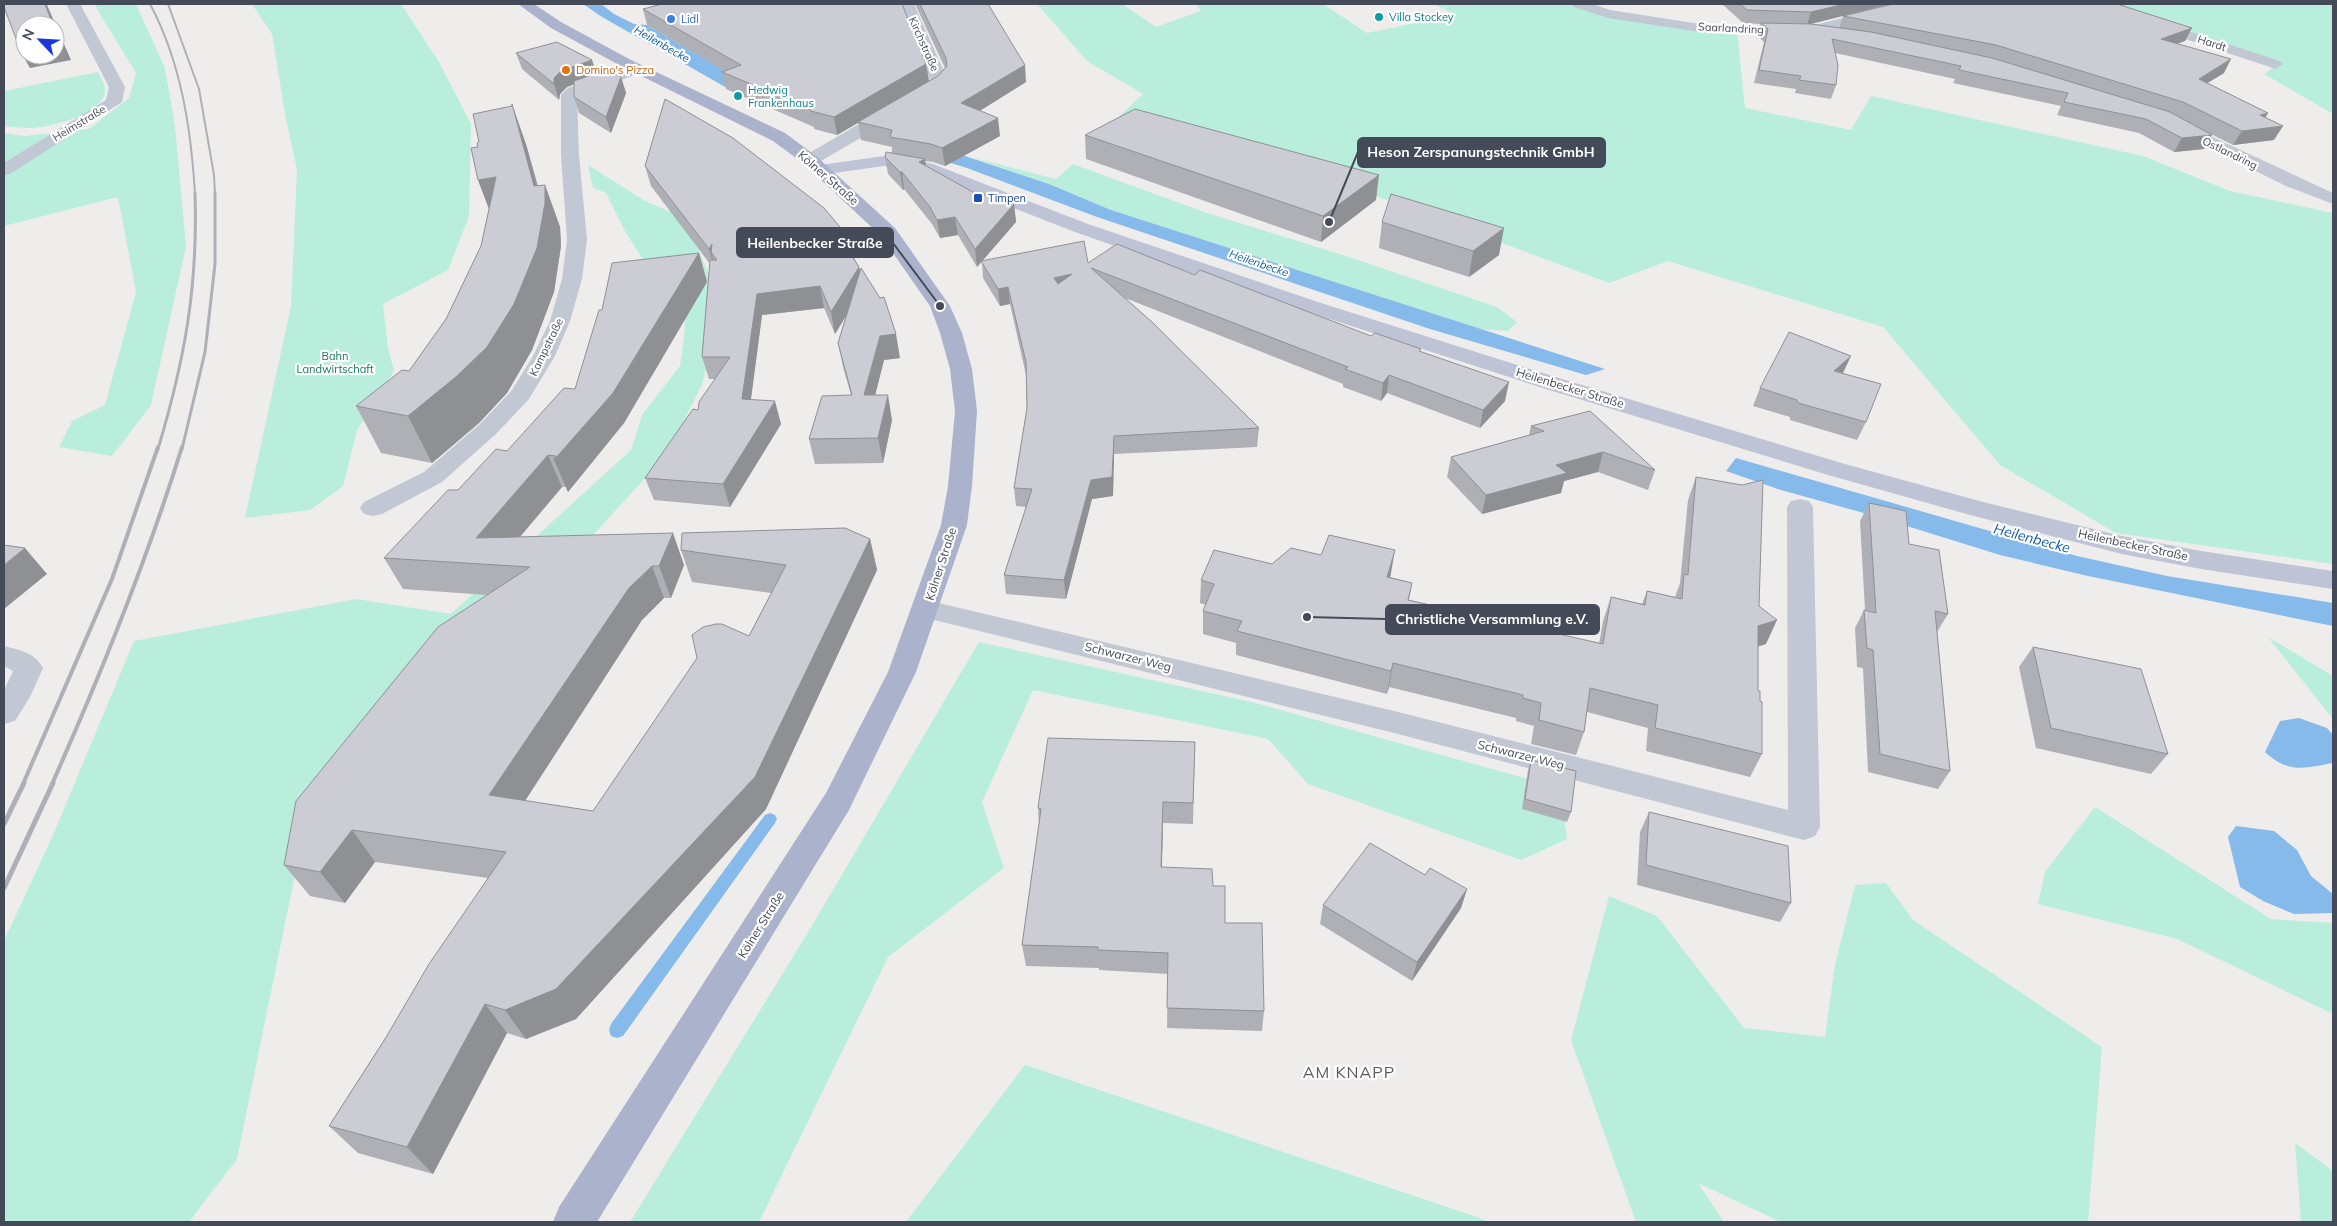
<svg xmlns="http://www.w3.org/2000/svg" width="2337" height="1226" font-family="Mulish,sans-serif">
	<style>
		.green { fill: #b9eedc }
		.water { fill: #86baeb }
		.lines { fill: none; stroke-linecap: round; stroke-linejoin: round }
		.stream { fill: #86baeb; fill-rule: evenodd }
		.minor { fill: #c2c7d4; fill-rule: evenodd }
		.secondary { fill: #bec3d6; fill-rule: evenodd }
		.primary { fill: #abb3cc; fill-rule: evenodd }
		.rail-far3 { stroke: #aeafb7; stroke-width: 2 }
		.rail-far2 { stroke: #aeafb7; stroke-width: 3 }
		.rail-far1 { stroke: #aeafb7; stroke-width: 4 }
		.rail { stroke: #aeafb7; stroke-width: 5 }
		.wall { fill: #afb0b6 }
		.shaded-wall { fill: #8f9094 }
		.building { fill: #cccdd4; stroke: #8f9094; fill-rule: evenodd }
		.culture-dot { fill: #0f9aa8; stroke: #fff; stroke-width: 2 }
		.shop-dot { fill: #3f7fe0; stroke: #fff; stroke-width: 2 }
		.food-dot { fill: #e8710a; stroke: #fff; stroke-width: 2 }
		.transit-dot { fill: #1a4fb4; stroke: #fff; stroke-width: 2 }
		.labels { text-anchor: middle; stroke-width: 4.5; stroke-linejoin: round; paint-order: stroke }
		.far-culture-label { font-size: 11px; fill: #0d838f; stroke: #fff; text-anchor: start }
		.far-shop-label { font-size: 11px; fill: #366cbe; stroke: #fff; text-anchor: start }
		.far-street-label { font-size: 11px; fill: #454a59; stroke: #fff }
		.far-water-label { font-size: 11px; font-style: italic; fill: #0d5aa4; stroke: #fff }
		.far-food-label { font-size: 11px; fill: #c56008; stroke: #fff; text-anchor: start }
		.far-transit-label { font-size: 11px; fill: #164399; stroke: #fff; text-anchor: start }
		.far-park-label { font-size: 11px; fill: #177963; stroke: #fff }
		.street-label { font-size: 12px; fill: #454a59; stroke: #fff }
		.water-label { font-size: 14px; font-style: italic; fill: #0d5aa4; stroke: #fff }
		.near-neighbourhood-label { font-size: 16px; letter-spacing: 1px; fill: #595a61; stroke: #fff }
		.leader { fill: none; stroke: #454a59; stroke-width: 2 }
		.callout-dot { fill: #454a59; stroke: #fff; stroke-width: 2 }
		.callout { fill: #454a59; stroke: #454a59; stroke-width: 2 }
		.callout-label { font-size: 14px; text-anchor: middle; font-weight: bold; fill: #fff }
	</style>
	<rect width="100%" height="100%" fill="#efedec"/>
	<g class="green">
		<path d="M94 4H136L165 68 175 126 186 246 151 405 112 456 59 447 72 421 105 405 136 292 118 197 4 226V133L25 136 89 129 129 98 136 73Z"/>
		<path d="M252 4H401L439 62 471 124 469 216 448 270 383 304 388 348 394 371 357 430 343 486 310 510 245 518 291 306 297 169 286 120 272 34Z"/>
		<path d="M1037 4H1122L1156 27 1201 11 1196 4H1323L1367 33 1456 15 1434 4H1592L1615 12 1737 30 1745 108 1851 130 1871 96 2143 156 2230 191 2333 213V564L2116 533 2000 465 1883 327 1668 261 1609 283 1322 176 1110 125 1143 94 1087 61Z"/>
		<path d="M2103 4H2333V114L2264 74 2282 62Z"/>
		<path d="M98 72C100 77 105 84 105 90 106 114 50 127 31 128 22 128 13 127 4 126V91Z"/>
		<path d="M970 157 1056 179 1073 164 1207 213 1346 256 1497 307 1517 322 1508 331 1479 329 1111 210 1049 184Z"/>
		<path d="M588 165 645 201 683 217 710 276 718 305 703 382 669 452 563 568 303 835 237 1159 189 1222H4V941L53 835 134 641 356 599 451 614 631 450 642 415 680 366 685 328 683 289 658 283 626 233 606 193 593 188Z"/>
		<path d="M2268 637 2333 676V719Z"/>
		<path d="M979 642 1252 702 1560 788 1567 839 1521 860 1308 784 1268 739 1033 690 982 802 1004 868 888 957 759 1222H630L807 934Z"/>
		<path d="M2095 807 2271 919 2333 923V1014L2177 939 2038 904 2045 872Z"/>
		<path d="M1886 883 1913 920 2102 1047 2088 1222H1781L1698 1183 1724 1222H1636L1571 1040 1609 896 1657 916 1744 1028 1825 1037 1835 965 1855 885Z"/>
		<path d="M1025 1065 1477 1217 1489 1222H906Z"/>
		<path d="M2295 1143 2333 1171V1222H2301Z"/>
	</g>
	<g class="water">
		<path d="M583 4H601L614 14 634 24 647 25 741 80 727 88 602 17Z"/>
		<path d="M929 144 1049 184 1111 210 1605 369 1586 375 1430 329 1097 217 967 168 918 153Z"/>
		<path d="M1736 458 2077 556 2167 576 2333 603V626L2088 576 2000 555 1878 517 1781 490 1726 471Z"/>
		<path d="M2299 718 2327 728 2333 735V763C2304 768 2289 774 2265 752L2280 721Z"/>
		<path d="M2236 826 2274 831 2297 850 2311 876 2333 894V913L2294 914 2263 901 2240 887 2228 837Z"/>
	</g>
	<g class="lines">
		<path class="stream" d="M770 813 775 815 777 819 775 823 623 1036 617 1038 611 1036 609 1030 611 1024 765 815Z"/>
		<g class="minor">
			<path d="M66 4H80L125 87 122 102 10 174 4 175V163L106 100 109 87Z"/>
			<path d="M900 4H914L946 76 947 83 939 92 816 164H804L801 160 804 156 931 82Z"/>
			<path d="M1572 4H1592L1610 10 1700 24 1807 27 1897 4H1919L1917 7 1807 35 1700 32 1608 18 1574 7Z"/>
			<path d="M2085 4H2105L2280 61 2283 64 2275 69 2270 67 2087 7Z"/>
			<path d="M638 64 643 66 646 69 643 72 577 96 579 155 587 240 582 279 570 321 555 356 529 399 496 434 442 482 382 514 373 516 364 514 360 508 364 502 424 472 480 424 512 390 533 356 550 321 562 279 567 240 561 155V95L568 88Z"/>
			<path d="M2176 120 2333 193V204L2286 186 2170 129 2168 125 2170 121Z"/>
			<path d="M1800 499 1809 501 1813 507 1820 827 1815 836 1804 840 1394 733 926 618 916 616 912 609 916 602 926 600 1394 711 1788 810 1787 507 1791 501Z"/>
			<path d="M4 646C20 650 35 653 43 668L30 697 15 721 4 724V690L13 671 4 666Z"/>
		</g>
		<path class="secondary" d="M884 156 901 157 933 164 1088 224 1324 304 1562 379 1845 464 1983 502 2122 536 2201 551 2333 571V589L2201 569 2122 554 1970 515 1828 475 1546 389 1231 287 1075 232 921 172 884 166 820 175 814 174 811 170 814 166 820 165Z"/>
		<path class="primary" d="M518 4H534L561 22 631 60 785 133 816 156 895 228 950 306 962 333 972 369 977 411 972 486 967 525 916 672 849 810 597 1222H553L559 1207 826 793 888 672 941 525 948 486 955 411 950 369 940 333 930 306 881 236 804 164 773 141 621 66 551 28Z"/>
		<g class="rail-far3">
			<path d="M150 4C181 62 191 128 195 194"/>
			<path d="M168 4 199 89 214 175 215 194"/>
		</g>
		<g class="rail-far2">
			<path d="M158 449C185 359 198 286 195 193"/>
			<path d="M182 449 205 352 215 264V193"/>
		</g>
		<g class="rail-far1">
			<path d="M23 784 112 579 158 447"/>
			<path d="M52 784C101 674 146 563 182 447"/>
		</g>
		<g class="rail">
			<path d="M4 824 24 783"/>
			<path d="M4 888 53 783"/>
		</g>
	</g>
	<g class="wall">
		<path d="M915 4H988L1026 82 980 111 1000 136 945 166 933 162 925 161 926 166 980 196 1014 204 1016 222 982 261 1088 263 1195 275 1371 336 1421 352 1505 401 1480 428 1387 393 1381 401 1343 387V384L1125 298 1259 428 1257 447 1114 454 1113 496 1092 499 1066 599 1006 594 1004 575 1026 507 1016 506 1014 488 1027 408 1026 375 1010 304 1000 306 983 278 982 261 977 267 958 235 940 238 932 224 904 189 903 190 888 174 885 157 892 153V147L861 140 858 123 837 135 814 129V127L726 89 722 72 725 71 647 25 643 9 926 64 929 81 938 76 945 68Z"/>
		<path d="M1722 4H1890L1810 24 1839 28 1843 16 2185 41 2177 44 2224 73 2207 83 2266 118 2274 140 2233 145 2209 133 2204 149 2174 152 2139 133 2057 115 2061 106 1953 83 1955 79 1835 53 1836 85 1831 99 1795 93 1796 89 1754 83 1764 42 1757 35 1760 24 1743 23Z"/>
		<path d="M516 53 592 60 596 73 621 77 626 93 611 133 579 113 574 97V84L567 87 560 94 559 100 522 69Z"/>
		<path d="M1085 135 1376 200 1321 242 1086 159Z"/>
		<path d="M526 144 538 186 545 185 560 227 561 246 554 292 532 350 507 393 479 423 432 463 381 453 356 406 409 371 446 319 481 246 489 209 478 180V147Z"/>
		<path d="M645 166 855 260 859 267 860 271 900 358 884 360 875 395 892 420 883 463 815 464 809 439 851 395 843 367 838 343 846 316 835 334 824 308 762 315 751 399 781 424 730 507 654 500 645 478 698 410 715 379H709L702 357 710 264 651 186Z"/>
		<path d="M1382 222 1499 255 1469 277 1379 248Z"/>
		<path d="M699 253 707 282 624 423 568 492 566 487H562L520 537 684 565 671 598H664L642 620 525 801 593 811 749 636 771 593 692 582 681 550 870 539 877 570 766 809 576 1019 526 1039 507 1033 433 1174 358 1153 329 1126 488 878 375 862 345 903 310 896 284 865 487 595 403 589 384 558 458 490 507 451 575 389 602 310Z"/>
		<path d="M1843 373 1866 422 1857 440 1790 420V417L1753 406 1760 388Z"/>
		<path d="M1531 426 1655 470 1648 490 1598 472 1564 481 1561 493 1482 514 1447 477 1451 457 1529 435Z"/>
		<path d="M1696 477 1759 606 1766 644 1758 646V691L1762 754 1750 777 1646 751 1648 728 1587 712 1584 732 1576 755 1531 744 1534 726 1516 721V718L1389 687 1387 694 1236 655V643L1203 634V611L1206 605 1200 603 1201 580 1321 555 1391 573 1390 577 1412 583 1409 600 1599 644 1603 621 1611 597 1642 604 1647 591 1675 597 1680 583 1688 500Z"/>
		<path d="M1869 503 1909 544 1948 614 1937 632 1950 771 1938 789 1868 772 1863 668 1857 667 1855 628 1864 610H1865L1860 521Z"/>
		<path d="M2033 647 2168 754 2151 774 2036 748 2019 667Z"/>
		<path d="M1195 742 1193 824 1163 823 1162 867 1213 886 1225 923 1264 1011 1262 1031 1167 1028 1168 974 1099 970V968L1026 966 1022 945 1039 824 1038 808Z"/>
		<path d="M1531 760 1571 812 1567 822 1522 809 1528 770Z"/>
		<path d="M1649 812 1791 903 1780 922 1637 885 1640 832Z"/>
		<path d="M1425 875 1467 889 1461 908 1412 981 1320 924 1323 905Z"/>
	</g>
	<g class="shaded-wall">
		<path d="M45 4H47V5L71 60 30 68 21 52H25V55H55V25H53Z"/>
		<path d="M1845 4H1890L1807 25 1811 12Z"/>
		<path d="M2192 28 2185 41 2154 52 2161 39Z"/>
		<path d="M2231 59 2224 73 2191 93 2199 79Z"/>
		<path d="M592 60 597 76 567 87 560 94 559 100 554 84V78L561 71Z"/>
		<path d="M926 64 929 81 837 135 834 117Z"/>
		<path d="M1025 65 1026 82 963 121 961 103Z"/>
		<path d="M621 77 626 93 611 133 606 117Z"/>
		<path d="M512 104 526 144 544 210 545 185 560 227 561 246 554 292 532 350 507 393 479 423 432 463 408 416 534 186Z"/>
		<path d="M2268 113 2260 128V115Z"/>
		<path d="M998 118 1000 136 945 166 942 148Z"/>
		<path d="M2283 126 2274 140 2233 145 2242 131Z"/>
		<path d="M2212 135 2204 149 2174 152 2182 138Z"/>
		<path d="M925 159 927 176 919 162Z"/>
		<path d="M900 172H902L904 189 903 190Z"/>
		<path d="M1379 175 1376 200 1321 242 1323 216Z"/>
		<path d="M496 177 494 222 478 180Z"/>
		<path d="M1014 204 1016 222 977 267 975 249Z"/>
		<path d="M955 217 958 235 940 238 937 220Z"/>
		<path d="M1504 228 1499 255 1469 277 1473 251Z"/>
		<path d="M851 240 855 261 843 242Z"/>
		<path d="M712 244 711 252 716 268 715 270 709 249Z"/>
		<path d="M699 253 707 282 624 423 568 492 554 460Z"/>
		<path d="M859 267 863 288 835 334 831 312Z"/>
		<path d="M1072 274 1055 295 1054 278Z"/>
		<path d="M820 286 824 308 762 315 748 421 742 399 757 294Z"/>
		<path d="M1008 287 1010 304 1000 306 998 289Z"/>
		<path d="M896 334 900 358 884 360 869 420 864 395 880 336Z"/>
		<path d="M1851 356 1843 373 1834 371Z"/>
		<path d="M1389 375 1387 393 1381 401 1383 383Z"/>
		<path d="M1509 382 1505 401 1480 428 1483 410Z"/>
		<path d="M888 395 892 420 883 463 878 438Z"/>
		<path d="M775 401 781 424 730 507 723 484Z"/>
		<path d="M1114 436V454L1113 496 1092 499 1066 599 1064 580 1091 480Z"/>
		<path d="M1603 452 1598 472 1564 481 1561 493 1482 514 1486 495 1556 465Z"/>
		<path d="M548 455 562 487 496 565 476 538Z"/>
		<path d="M673 533 684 565 671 598 659 566Z"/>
		<path d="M870 539 877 570 766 809 576 1019 526 1039 505 1010Z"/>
		<path d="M25 548 47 574 4 609V565Z"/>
		<path d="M1395 550 1391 573 1384 600 1387 577Z"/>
		<path d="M652 566 664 598 642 620 508 827 489 795 629 588Z"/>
		<path d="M1777 620 1766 644 1748 650 1758 626Z"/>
		<path d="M1393 663 1389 687 1387 694 1391 671Z"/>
		<path d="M1163 802V823L1161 888V867Z"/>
		<path d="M352 830 375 862 345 903 320 872Z"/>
		<path d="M1467 889 1461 908 1412 981 1417 962Z"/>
		<path d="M485 1004 507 1033 433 1174 407 1147Z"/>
	</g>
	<g class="building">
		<path d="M4 4H45L53 25H25V52H21L4 7Z"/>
		<path d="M662 4H902L926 64 834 117 811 111V109L722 72 741 65 643 9Z"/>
		<path d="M920 4H988L1025 65 961 103 998 118 942 148 931 144 890 137 892 130 858 122 938 76 947 66 946 58Z"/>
		<path d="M1740 4H1845L1811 12 1747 10Z"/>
		<path d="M1893 4H2117L2192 28 2161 39 2231 59 2199 79 2268 113 2260 115 2283 126 2242 131 2183 102 1996 45 1843 16Z"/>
		<path d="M1761 23 1811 24 1871 32 1992 58 2170 112 2212 135 2182 138 2146 119 2064 102 2068 93 1959 70 1961 66 1832 39 1838 65 1836 85 1799 80 1801 76 1759 70 1768 29Z"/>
		<path d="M55 29 62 44 55 46Z"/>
		<path d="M557 42 592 60 561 71 554 78V84L516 53Z"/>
		<path d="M608 69 621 77 606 117 574 97V81Z"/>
		<path d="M665 99 733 138 824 208 851 240 843 242 859 267 831 312 820 286 757 294 742 399 775 401 723 484 645 478 693 409 698 410 699 402 730 357H702L710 260H717L711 252 712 244 709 249 645 166Z"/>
		<path d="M512 104 534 186 545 185V203L537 248 514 304 487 347 457 376 408 416 356 406 402 370 409 371 446 319 481 246 496 177 478 180 471 148 478 147 477 143 479 142 473 114 512 106Z"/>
		<path d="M1135 109 1379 175 1323 216 1085 135Z"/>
		<path d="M886 152 925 159 919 162 980 196 989 194 1014 204 975 249 955 217 937 220 930 207 902 172H900L885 157Z"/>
		<path d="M1391 194 1504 228 1473 251 1382 222Z"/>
		<path d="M1084 241 1088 263 1117 244 1195 275 1200 270 1371 336 1375 333 1421 349 1419 351 1509 382 1483 410 1389 375 1383 383 1345 369 1348 367 1091 268 1152 322 1259 428 1114 436 1112 477 1091 480 1064 580 1004 575 1032 489 1014 488 1027 408 1026 362 1008 287 998 289 981 261ZM1072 274 1058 284 1054 278Z"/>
		<path d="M699 253 613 393 554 460 556 456 548 455 476 538 673 533 659 566H652L629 588 489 795 593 811 697 658 692 635 703 627 716 624H722L749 636 786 565 681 550 682 533 845 528 870 539 755 777 556 989 505 1010 485 1004 407 1147 329 1126 385 1039 429 964 506 852 352 830 320 872 284 865 296 801 438 627 530 567 384 558 448 490H458L496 449 507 451 564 388 575 389 599 310H602L612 263Z"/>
		<path d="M861 268 880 298 884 297 896 334 880 336 864 395H888L878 438 809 439 822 396 852 395 838 343Z"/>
		<path d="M1789 332 1851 356 1834 371 1881 384 1866 422 1798 403 1797 400 1760 388Z"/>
		<path d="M1590 411 1655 470 1603 452 1556 465 1567 473 1486 495 1451 457 1544 431 1531 426Z"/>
		<path d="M1696 477 1742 485 1763 480 1759 606 1777 620 1758 626V691H1760V701L1762 702V754L1655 728 1658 705 1590 688 1584 732 1539 720 1541 703 1523 698V695L1393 663 1391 671 1237 631 1242 621 1203 611 1214 584 1201 580 1214 550 1272 564 1291 548 1321 555 1329 535 1395 550 1387 577 1412 583 1408 600 1603 644 1611 597 1645 605 1647 591 1682 599 1684 574 1688 575Z"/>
		<path d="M1869 503 1906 511 1909 544 1939 550 1948 614 1935 611 1950 771 1880 754 1873 650 1867 648 1864 610 1876 613Z"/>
		<path d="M4 545 25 548 4 565Z"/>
		<path d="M2033 647 2141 669 2168 754 2051 728Z"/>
		<path d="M1048 738 1195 742 1193 803 1163 802 1161 867 1212 869 1213 886H1225V923H1262L1264 1011 1167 1008 1168 953 1098 950V947L1022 945 1041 809 1038 808Z"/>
		<path d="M1531 760 1576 771 1571 812 1525 799Z"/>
		<path d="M1649 812 1788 846 1791 903 1646 865Z"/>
		<path d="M1370 843 1425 875 1430 868 1467 889 1417 962 1323 905Z"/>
	</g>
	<g class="culture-dot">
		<circle cx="1379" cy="17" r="5"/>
		<circle cx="738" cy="96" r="5"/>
	</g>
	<circle class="shop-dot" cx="671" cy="19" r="5"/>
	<circle class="food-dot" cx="566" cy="70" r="5"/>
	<rect class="transit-dot" x="973" y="193" width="10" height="10" rx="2.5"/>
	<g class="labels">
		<g class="far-culture-label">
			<text x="1389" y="21">Villa Stockey</text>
			<text x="748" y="94">Hedwig<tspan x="748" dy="13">Frankenhaus</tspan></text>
		</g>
		<g class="far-shop-label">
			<text x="681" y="23">Lidl</text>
		</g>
		<g class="far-street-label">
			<text transform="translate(1731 28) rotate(3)" y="4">Saarlandring</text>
			<text transform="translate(2212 43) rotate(18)" y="4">Hardt</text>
			<text transform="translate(924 44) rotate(66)" y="4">Kirchstraße</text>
			<text transform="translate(79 123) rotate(-31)" y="4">Heimstraße</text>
			<text transform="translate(2230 153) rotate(26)" y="4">Ostlandring</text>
			<text transform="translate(546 347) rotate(-64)" y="4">Kampstraße</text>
		</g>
		<g class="far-water-label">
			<text transform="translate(662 44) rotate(30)" y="4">Heilenbecke</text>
			<text transform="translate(1259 263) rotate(19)" y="4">Heilenbecke</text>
		</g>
		<g class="far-food-label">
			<text x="576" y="74">Domino's Pizza</text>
		</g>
		<g class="far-transit-label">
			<text x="988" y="202">Timpen</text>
		</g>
		<g class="far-park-label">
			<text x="335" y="360">Bahn<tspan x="335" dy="13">Landwirtschaft</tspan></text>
		</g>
		<g class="street-label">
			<text transform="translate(828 178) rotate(41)" y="4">Kölner Straße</text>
			<text transform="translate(1570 388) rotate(17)" y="4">Heilenbecker Straße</text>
			<text transform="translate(2133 545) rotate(12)" y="4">Heilenbecker Straße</text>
			<text transform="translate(941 564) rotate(-72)" y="4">Kölner Straße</text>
			<text transform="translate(1128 657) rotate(14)" y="4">Schwarzer Weg</text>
			<text transform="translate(1521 755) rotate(14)" y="4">Schwarzer Weg</text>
			<text transform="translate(761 925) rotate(-58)" y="4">Kölner Straße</text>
		</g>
		<g class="water-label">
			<text transform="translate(2032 538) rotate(15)" y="5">Heilenbecke</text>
		</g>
		<g class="near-neighbourhood-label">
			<text x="1349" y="1078">AM KNAPP</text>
		</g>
	</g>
	<path class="leader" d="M1329 222L1358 152M940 306L893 243M1307 617L1386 619"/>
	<g class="callout-dot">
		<circle cx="1329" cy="222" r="5"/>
		<circle cx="940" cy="306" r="5"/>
		<circle cx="1307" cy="617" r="5"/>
	</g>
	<g class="callout">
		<rect x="1358" y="138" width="247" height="29" rx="5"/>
		<rect x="737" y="228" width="156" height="29" rx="5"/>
		<rect x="1386" y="605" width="213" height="29" rx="5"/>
	</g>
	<g class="callout-label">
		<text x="1481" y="157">Heson Zerspanungstechnik GmbH</text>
		<text x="815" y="248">Heilenbecker Straße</text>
		<text x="1492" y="624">Christliche Versammlung e.V.</text>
	</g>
	<rect width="2337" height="1226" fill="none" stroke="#454a59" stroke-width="10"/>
	<g transform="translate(40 40) rotate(295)"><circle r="24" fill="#ffffff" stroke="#b5b7bd"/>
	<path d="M0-4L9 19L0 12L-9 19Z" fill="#1a38db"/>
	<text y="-8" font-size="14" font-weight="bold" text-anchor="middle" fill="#454a59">N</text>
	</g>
</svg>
